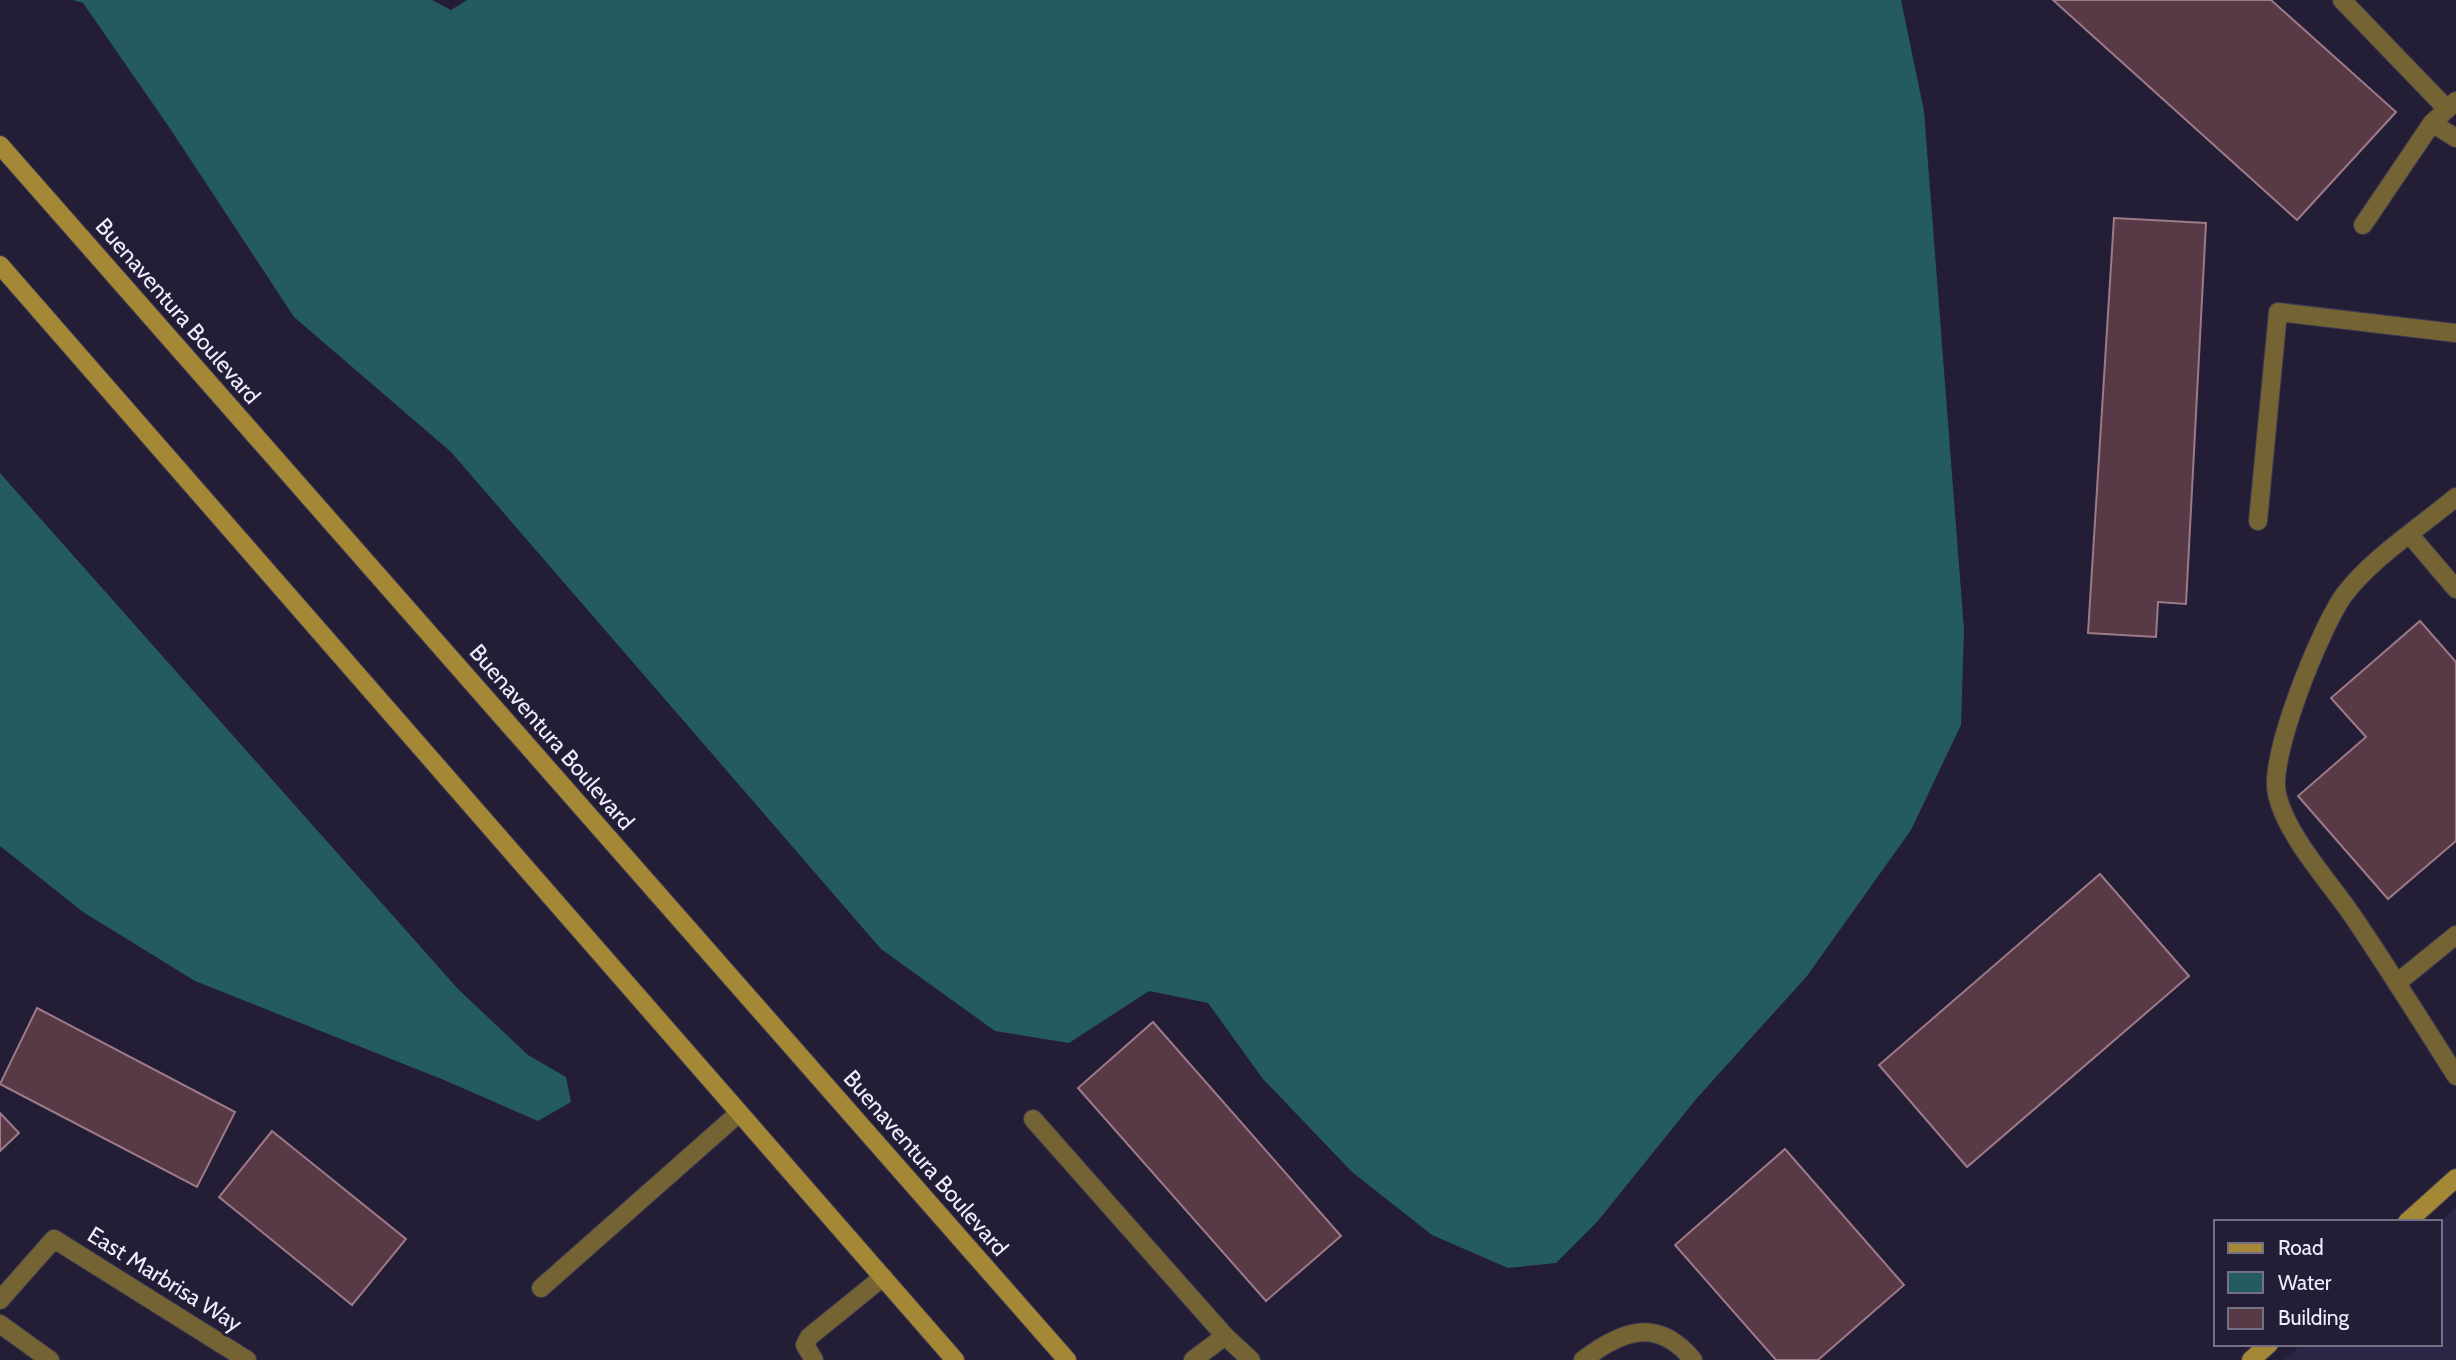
<svg xmlns="http://www.w3.org/2000/svg" width="2456" height="1360" font-family="Cabin,sans-serif">
	<style>
		.built { fill: #2c2545 }
		.water { fill: #245a61 }
		.building { fill: #583946; stroke: #9d7a88; stroke-width: 2 }
		.lines { fill: none; stroke-linecap: round; stroke-linejoin: round }
		.service-casing { stroke: #3f3a52; stroke-width: 20 }
		.secondary-casing { stroke: #3f3a52; stroke-width: 20 }
		.service { stroke: #756433; stroke-width: 18 }
		.secondary { stroke: #a48835; stroke-width: 18 }
		.labels { text-anchor: middle; stroke-width: 6; stroke-linejoin: round; paint-order: stroke }
		.street-label { font-size: 23px; fill: #eeecfd; stroke: #231d36 }
	</style>
	<rect width="100%" height="100%" fill="#231d36"/>
	<path class="built" d="M2456 1207V1360H2284L2302 1344H2440V1222Z"/>
	<g class="water">
		<path d="M73 0H432L451 10 467 0H1901L1924 111 1964 630 1961 725 1911 830 1807 976 1697 1098 1597 1222 1556 1263 1508 1268 1432 1235 1352 1172 1263 1079 1208 1003 1149 991 1069 1043 995 1031 881 949 451 452 294 317 169 127 83 3Z"/>
		<path d="M0 473 458 989 528 1055 566 1077 571 1102 538 1121 444 1080 195 981 83 912 0 846Z"/>
	</g>
	<g class="building">
		<path d="M2053 0H2271L2396 112 2297 220Z"/>
		<path d="M2114 218 2206 223 2186 604 2158 602 2156 637 2088 633Z"/>
		<path d="M2420 621 2456 662V841L2388 899 2298 796 2366 737 2331 698Z"/>
		<path d="M2100 874 2189 976 1967 1167 1879 1065Z"/>
		<path d="M37 1008 235 1112 197 1187 0 1084Z"/>
		<path d="M1153 1022 1341 1236 1266 1301 1078 1088Z"/>
		<path d="M0 1113 19 1133 0 1151Z"/>
		<path d="M272 1131 406 1239 352 1305 219 1197Z"/>
		<path d="M1785 1149 1904 1285 1818 1360H1776L1675 1245Z"/>
	</g>
	<g class="lines">
		<defs>
			<g id="service">
				<path d="M2342 0 2447 109"/>
				<path d="M2432 123 2456 138"/>
				<path d="M2363 225 2432 123 2456 101"/>
				<path d="M2456 497C2419 528 2373 557 2344 595 2321 627 2268 757 2277 794 2286 835 2328 880 2352 915 2388 968 2422 1022 2456 1076"/>
				<path d="M2258 521 2278 312 2456 333"/>
				<path d="M2410 535 2456 589"/>
				<path d="M2397 983 2456 935"/>
				<path d="M1033 1119 1225 1336"/>
				<path d="M541 1288 739 1113"/>
				<path d="M0 1300 54 1239 247 1360"/>
				<path d="M0 1324 50 1360"/>
				<path d="M814 1360 805 1345 809 1337 883 1277"/>
				<path d="M1193 1360 1225 1336 1251 1360"/>
				<path d="M1583 1360C1621 1331 1657 1316 1693 1360"/>
			</g>
			<g id="secondary">
				<path d="M0 145 1067 1360"/>
				<path d="M0 265 955 1360"/>
				<path d="M2407 1222 2456 1178"/>
				<path d="M2251 1360 2269 1344"/>
			</g>
		</defs>
		<use href="#service" class="service-casing"/>
		<use href="#secondary" class="secondary-casing"/>
		<use href="#service" class="service"/>
		<use href="#secondary" class="secondary"/>
	</g>
	<g class="labels">
		<g class="street-label">
			<text transform="translate(178 311) rotate(49)" y="8">Buenaventura Boulevard</text>
			<text transform="translate(552 737) rotate(49)" y="8">Buenaventura Boulevard</text>
			<text transform="translate(926 1163) rotate(49)" y="8">Buenaventura Boulevard</text>
			<text transform="translate(165 1279) rotate(32)" y="8">East Marbrisa Way</text>
		</g>
	</g>
	<rect x="2214" y="1220" width="228" height="126" fill="#231d36" stroke="#747086" stroke-width="2"/>
	<rect x="2228" y="1243" width="35" height="10" fill="#a48835" stroke="#747086" stroke-width="2"/>
	<text x="2278" y="1255" font-size="21" fill="#eeecfd">Road</text>
	<rect x="2228" y="1272" width="35" height="21" fill="#245a61" stroke="#747086" stroke-width="2"/>
	<text x="2278" y="1290" font-size="21" fill="#eeecfd">Water</text>
	<rect x="2228" y="1308" width="35" height="21" fill="#583946" stroke="#747086" stroke-width="2"/>
	<text x="2278" y="1325" font-size="21" fill="#eeecfd">Building</text>
</svg>
